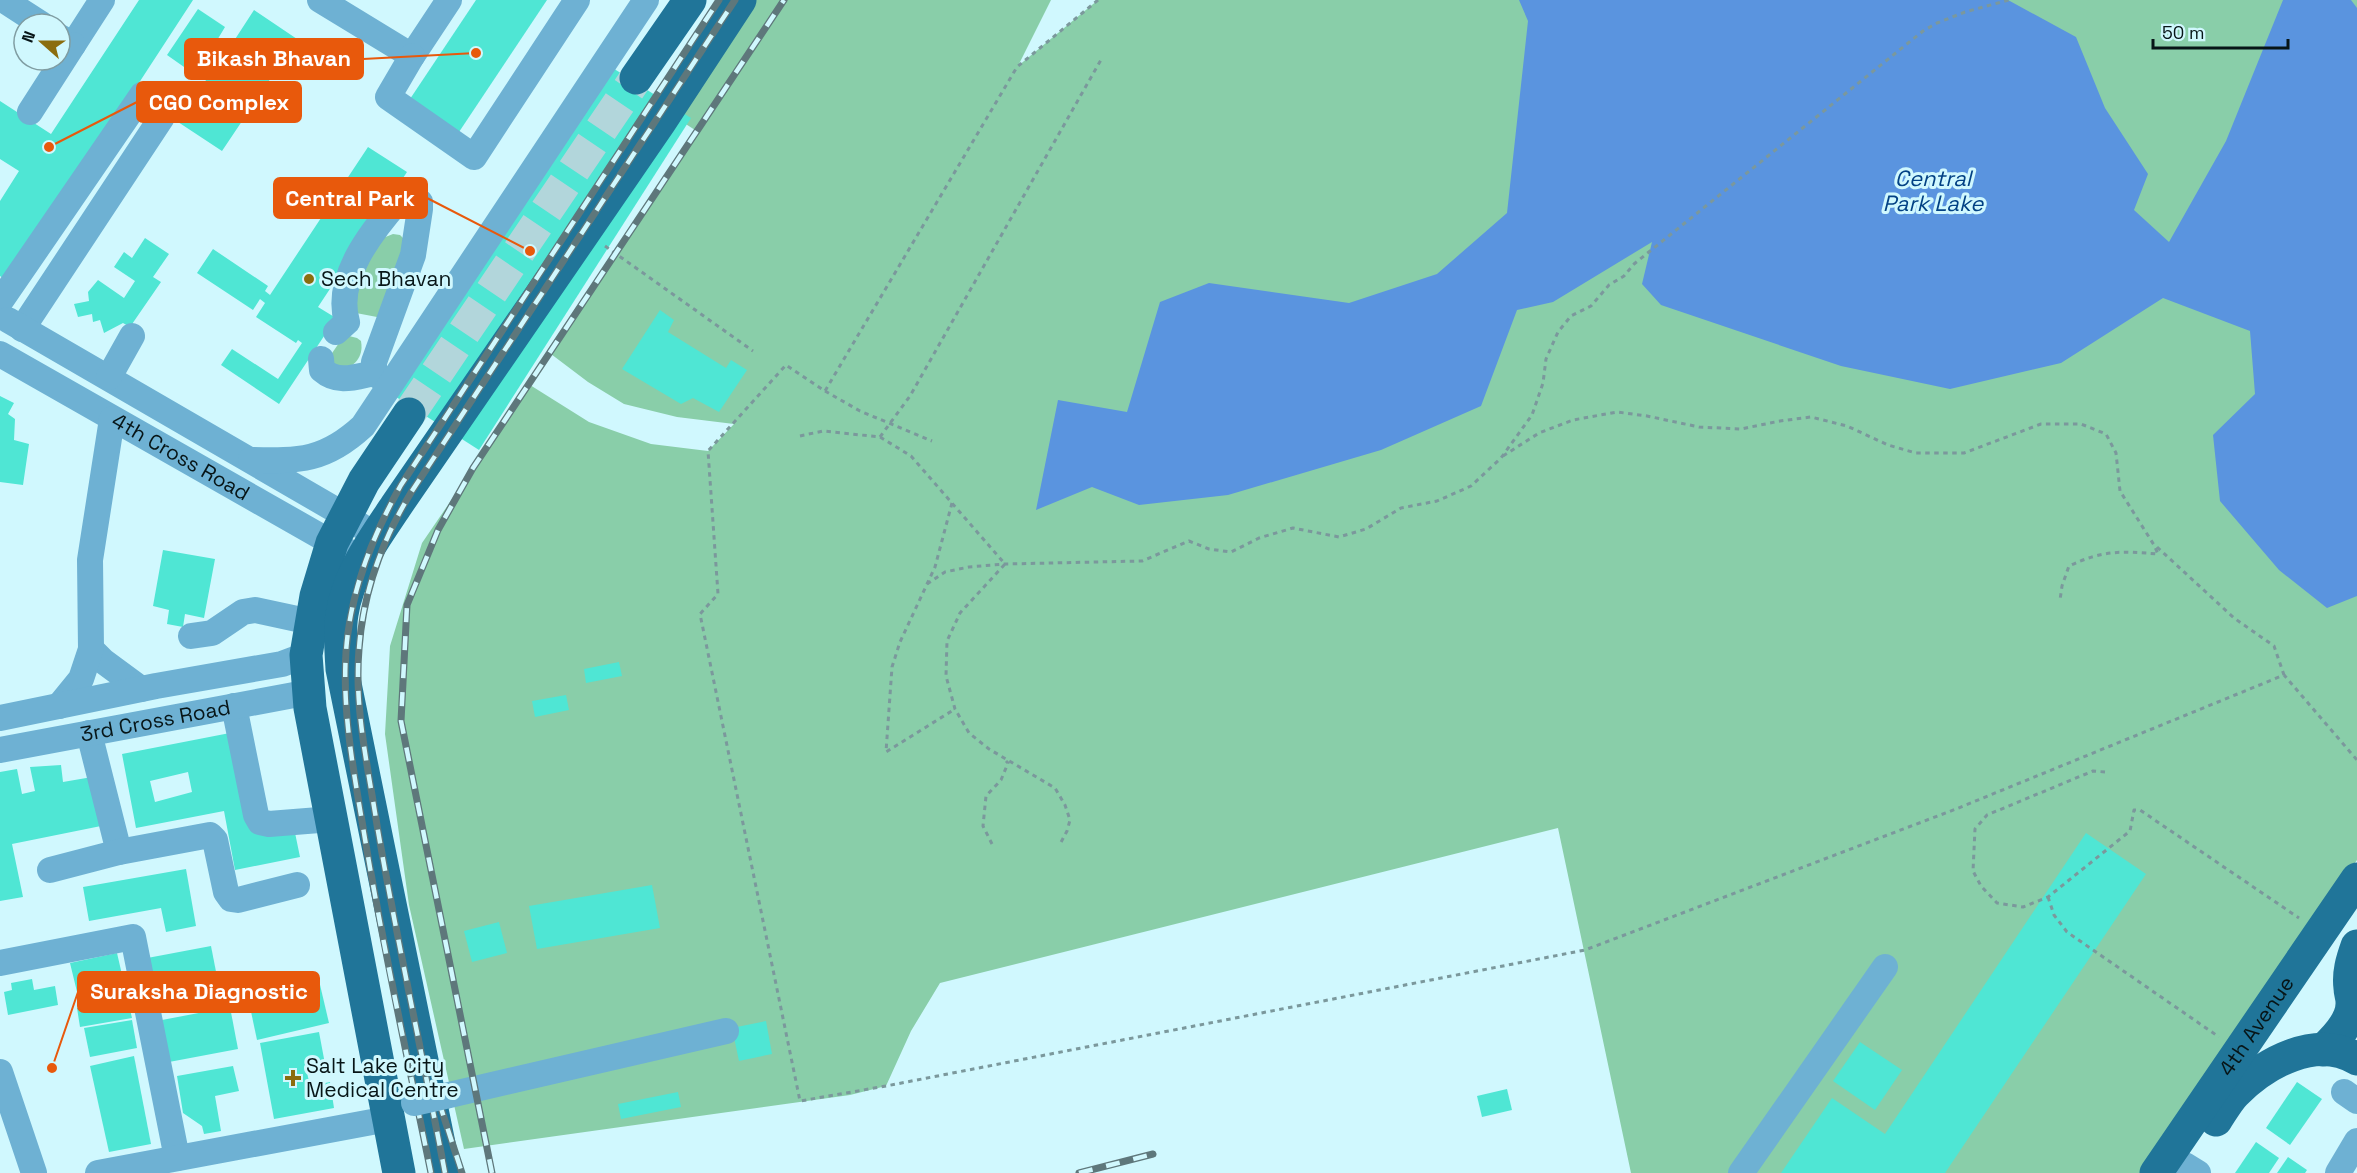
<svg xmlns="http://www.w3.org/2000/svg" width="2357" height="1173" font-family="'Space Grotesk',sans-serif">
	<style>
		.green { fill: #89cea9 }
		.water { fill: #5a94df }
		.building { fill: #4fe6d4; fill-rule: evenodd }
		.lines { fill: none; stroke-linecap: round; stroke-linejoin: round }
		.major-tunnel { stroke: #b2d6db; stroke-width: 33; stroke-dasharray: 33 16; stroke-linecap: butt }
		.path { stroke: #7b989c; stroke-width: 3; stroke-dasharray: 4.5 4.5; stroke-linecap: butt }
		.minor { stroke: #6eb1d3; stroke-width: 26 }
		.major { stroke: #207599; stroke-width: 33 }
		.rail-casing { stroke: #5e777b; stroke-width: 7 }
		.rail { stroke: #d0f8fe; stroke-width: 4.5; stroke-dasharray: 14; stroke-linecap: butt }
		.minor-bridge { stroke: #6eb1d3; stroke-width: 26 }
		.poi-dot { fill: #8b6d0e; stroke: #d0f8fe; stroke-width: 2 }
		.labels { text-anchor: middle; stroke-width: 6; stroke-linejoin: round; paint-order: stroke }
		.poi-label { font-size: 21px; fill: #071517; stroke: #d0f8fe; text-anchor: start }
		.street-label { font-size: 21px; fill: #071517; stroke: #d0f8fe }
		.water-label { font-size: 22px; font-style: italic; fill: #024184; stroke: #d0f8fe }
		.leader { fill: none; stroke: #e8590c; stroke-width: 2 }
		.callout-dot { fill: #e8590c; stroke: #d0f8fe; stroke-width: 2 }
		.callout { fill: #e8590c; stroke: #e8590c; stroke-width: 2 }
		.callout-label { font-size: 22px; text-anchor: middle; font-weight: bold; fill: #fff }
	</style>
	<rect width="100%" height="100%" fill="#d0f8fe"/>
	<g class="green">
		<path d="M754 0H1051L1018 66 1098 0H2357V860L2146 1173H1631L1558 828 940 983 911 1031 886 1086 850 1095 464 1149 409 905 385 734 390 646 422 543 530 385 589 422 651 444 708 451 734 424 677 417 624 404 588 382 547 351 695 130 678 119Z"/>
		<path d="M393 234 400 235 406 241 383 311 377 317 356 313 353 285 383 238Z"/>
		<path d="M349 336 357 338 361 341C364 358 354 365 341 373L328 359 339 343Z"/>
	</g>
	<path class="water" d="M1519 0H2008L2076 37 2105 108 2148 174 2134 210 2169 242 2226 141 2283 0H2351L2357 8V596L2327 608 2279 570 2220 501 2213 435 2255 394 2250 331 2163 298 2061 363 1950 389 1841 366 1661 305 1642 284 1652 242 1553 302 1517 310 1481 406 1381 450 1228 495 1139 505 1092 487 1036 510 1058 400 1127 412 1160 302 1209 283 1349 303 1437 274 1507 213 1528 21Z"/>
	<g class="building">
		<path d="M139 0H193L9 282 0 276V201L19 171 0 159V101L51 134Z"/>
		<path d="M476 0H547L455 138 406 105Z"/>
		<path d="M198 9 225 27 216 42 228 50 254 10 297 39 222 151 178 122 216 65 204 58 194 74 167 55Z"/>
		<path d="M605 63 691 118 479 450 393 395Z"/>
		<path d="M368 147 407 172 318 307 336 318 279 404 221 365 232 349 278 379 302 343 298 340 296 343 256 317 265 303 260 299 253 310 197 273 213 249 268 286 265 291 270 295Z"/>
		<path d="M145 238 169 254 153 277 161 282 130 327 123 323 104 333 100 320 93 322 92 314 78 317 74 304 89 301 88 292 98 280 124 298 135 281 114 267 124 252 132 258Z"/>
		<path d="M660 310 674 320 668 332 726 368 731 360 747 370 719 412 693 398 681 404 622 369Z"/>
		<path d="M0 396 14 403 8 414 15 419 14 440 29 444 23 485 0 482Z"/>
		<path d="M163 550 215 559 204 618 185 614 183 627 167 624 169 610 153 606Z"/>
		<path d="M619 662 622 676 586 683 584 669Z"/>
		<path d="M566 695 569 710 535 717 532 701Z"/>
		<path d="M235 732 254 830 293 823 300 857 235 870 224 811 136 828 122 754ZM188 772 192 792 155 802 150 781Z"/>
		<path d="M61 765 63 782 92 777 101 826 12 844 23 897 0 901V772L17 769 22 794 35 791 30 767Z"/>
		<path d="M2086 833 2146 874 1945 1173H1781L1832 1098 1885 1134Z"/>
		<path d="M186 869 196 926 166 932 161 908 89 921 83 887Z"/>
		<path d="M652 885 660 928 537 949 529 906Z"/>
		<path d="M499 922 507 953 472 962 464 931Z"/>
		<path d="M211 946 219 987 150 1001 142 959Z"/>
		<path d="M117 953 132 1018 80 1027 77 1008 81 1007 79 998 119 989 78 996 70 963Z"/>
		<path d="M317 972 329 1023 257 1040 246 988Z"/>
		<path d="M32 979 34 990 55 986 58 1005 8 1015 4 992 12 990 11 983Z"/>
		<path d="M230 1007 238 1049 169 1062 162 1020Z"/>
		<path d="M132 1020 137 1048 90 1057 84 1028Z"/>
		<path d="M766 1021 772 1054 739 1061 732 1028Z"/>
		<path d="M319 1032 325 1064 306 1068 310 1086 330 1082 334 1108 274 1119 260 1043Z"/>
		<path d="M1860 1042 1902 1070 1875 1110 1833 1081Z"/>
		<path d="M134 1056 151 1144 109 1152 90 1066Z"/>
		<path d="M233 1066 239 1091 215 1096 221 1131 204 1134 202 1126 183 1113 177 1076Z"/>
		<path d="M2297 1082 2322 1099 2290 1145 2266 1128Z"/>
		<path d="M1507 1089 1512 1110 1482 1117 1477 1096Z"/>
		<path d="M678 1092 681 1107 621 1119 618 1104Z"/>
		<path d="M2256 1142 2279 1158 2269 1173H2235Z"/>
		<path d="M2288 1157 2307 1170 2305 1173H2277Z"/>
	</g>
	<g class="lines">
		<path class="major-tunnel" d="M409 414 636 78"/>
		<g class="path">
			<path d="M1098 0 1017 67 825 391 786 365 708 451 718 594 700 614 800 1101 886 1086 1585 950 1956 809 2284 675 2357 760"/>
			<path d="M605 246 753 351"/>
			<path d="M825 391 860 411 932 441"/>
			<path d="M800 436 823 431 880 437 911 456 1005 564 960 613 947 641 946 676 955 709 969 733 989 749 1055 788 1065 805 1070 820 1067 831 1059 846"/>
			<path d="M880 437 910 396 1102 58"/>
			<path d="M1503 456 1539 433 1573 420 1617 412 1647 416 1699 427 1741 429 1780 421 1811 417 1847 426 1888 445 1916 453H1964L2041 424H2081L2106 434 2116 453 2120 491 2154 545 2158 554C2121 551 2103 550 2069 566L2062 586 2060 600"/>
			<path d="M952 503 935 567 900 642 892 667 886 752 955 709"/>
			<path d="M2157 547 2234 618 2274 646 2284 675"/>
			<path d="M927 584 945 572 969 567 1005 564 1142 561 1189 541 1209 549 1231 552 1259 538 1293 528 1339 537 1366 529 1401 508 1437 501 1471 486 1501 458 1532 415 1543 383 1546 359 1558 332 1571 316 1591 306 1609 285 1624 276 1634 264 1923 31 1937 23 1965 12 2009 0"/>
			<path d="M2105 772 2093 771 1987 815 1975 829 1973 871 1981 886 1997 903 2023 907 2048 897 2130 831 2134 810H2140L2299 918"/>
			<path d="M992 844 983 826 986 796 1001 780 1008 763 1006 761"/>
			<path d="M2048 897 2054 915 2067 932 2219 1037"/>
		</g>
		<g class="minor">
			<path d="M4 0 41 24"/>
			<path d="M320 0 412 56 449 0"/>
			<path d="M60 37 73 45 102 0"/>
			<path d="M412 56 388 97 474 157 577 0"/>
			<path d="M30 112 73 45"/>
			<path d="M0 302 142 95 152 94 159 96 163 106 162 117 22 329"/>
			<path d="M8 320 346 516 376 536"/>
			<path d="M336 332 347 322C334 278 372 231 399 200 408 195 412 195 420 202V209L413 255 374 362V373L390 384"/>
			<path id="s1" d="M0 354 332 543 362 559"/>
			<path d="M321 359 322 370C338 384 355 377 374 373"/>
			<path d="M109 377 132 336"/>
			<path d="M251 460C300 461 325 461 363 426L646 0"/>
			<path d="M191 636 212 633 243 612 255 610 311 622"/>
			<path d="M91 649 103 661 141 689"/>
			<path d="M59 706 81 679 91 649 90 560 112 419"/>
			<path d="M234 706 256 815 260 822 269 824 332 819"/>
			<path d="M0 718 156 686 282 664 306 655"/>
			<path d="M89 733 119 852"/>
			<path id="s2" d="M0 750 310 692"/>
			<path d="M50 870 119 852 210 835 215 840 226 892 231 899 238 900 297 885"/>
			<path d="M0 963 133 937 177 1158"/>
			<path d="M0 1072 34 1173"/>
			<path d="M2344 1092 2357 1101"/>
			<path d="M445 1096 726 1031"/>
			<path d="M2185 1165 2198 1173"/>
			<path d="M98 1173 388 1119"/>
			<path d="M1741 1173 1885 967"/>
			<path d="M2338 1173 2357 1141"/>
		</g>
		<g class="major">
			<path d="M636 78 690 0"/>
			<path d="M2323 1050C2336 1038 2353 1021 2352 1002 2352 997 2350 993 2350 988 2348 973 2352 960 2357 946"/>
			<path d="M2216 1120C2222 1111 2228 1100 2235 1093 2265 1063 2316 1034 2357 1059"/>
			<path d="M399 1173 310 708 306 655 316 596 332 543 364 481 409 414"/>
			<path d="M445 1173 342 669C341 651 339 632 342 614 348 574 374 539 396 506L660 122 740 0"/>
			<path id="s3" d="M2156 1173 2357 879"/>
		</g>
		<defs>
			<g id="rail">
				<path d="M439 1102 462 1173"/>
				<path d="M431 1173C408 1060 383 947 364 833 354 773 342 713 346 652 350 592 372 537 401 485L719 0"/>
				<path d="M445 1173C423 1057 397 941 377 825 368 767 354 708 359 649 363 592 382 540 412 491L735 0"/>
				<path d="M492 1173 401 721 407 605 438 530 473 468 784 0"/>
				<path d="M1079 1173 1153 1154"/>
			</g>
		</defs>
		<use href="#rail" class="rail-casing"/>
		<use href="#rail" class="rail"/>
		<path class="minor-bridge" d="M414 1103 445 1096"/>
	</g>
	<g class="poi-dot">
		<circle cx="309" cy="279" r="6"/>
		<path d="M290 1069h6v6h6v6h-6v6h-6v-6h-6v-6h6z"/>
	</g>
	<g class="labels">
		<g class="poi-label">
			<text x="321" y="286">Sech Bhavan</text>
			<text x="306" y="1073">Salt Lake City<tspan x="306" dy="24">Medical Centre</tspan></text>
		</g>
		<g class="street-label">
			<text dy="7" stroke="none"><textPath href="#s1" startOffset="208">4th Cross Road</textPath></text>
			<text dy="7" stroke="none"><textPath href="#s2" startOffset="158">3rd Cross Road</textPath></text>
			<text dy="7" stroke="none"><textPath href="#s3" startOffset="178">4th Avenue</textPath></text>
		</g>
		<g class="water-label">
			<text x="1933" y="186">Central<tspan x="1933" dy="25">Park Lake</tspan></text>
		</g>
	</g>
	<path class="leader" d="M476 53L363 59M49 147L137 102M530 251L427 198M52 1068L78 992"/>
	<g class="callout-dot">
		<circle cx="476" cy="53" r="6"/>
		<circle cx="49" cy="147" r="6"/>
		<circle cx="530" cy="251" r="6"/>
		<circle cx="52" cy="1068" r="6"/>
	</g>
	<g class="callout">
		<rect x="185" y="39" width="178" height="40" rx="6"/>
		<rect x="137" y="82" width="164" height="40" rx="6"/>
		<rect x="274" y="178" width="153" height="40" rx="6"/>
		<rect x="78" y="972" width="241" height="40" rx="6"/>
	</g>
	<g class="callout-label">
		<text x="274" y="66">Bikash Bhavan</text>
		<text x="219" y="110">CGO Complex</text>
		<text x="350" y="206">Central Park</text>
		<text x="199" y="999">Suraksha Diagnostic</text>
	</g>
	<g transform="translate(42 42) rotate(291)"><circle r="28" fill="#d0f8fe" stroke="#809da2" stroke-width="1.5"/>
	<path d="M0-4.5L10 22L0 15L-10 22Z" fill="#8b6d0e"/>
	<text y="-9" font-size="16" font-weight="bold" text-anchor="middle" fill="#071517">N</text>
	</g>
	<path d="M2153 39v9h135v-9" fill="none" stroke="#071517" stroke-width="3"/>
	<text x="2162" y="39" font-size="18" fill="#071517" stroke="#d0f8fe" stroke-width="4.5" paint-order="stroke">50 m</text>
</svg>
